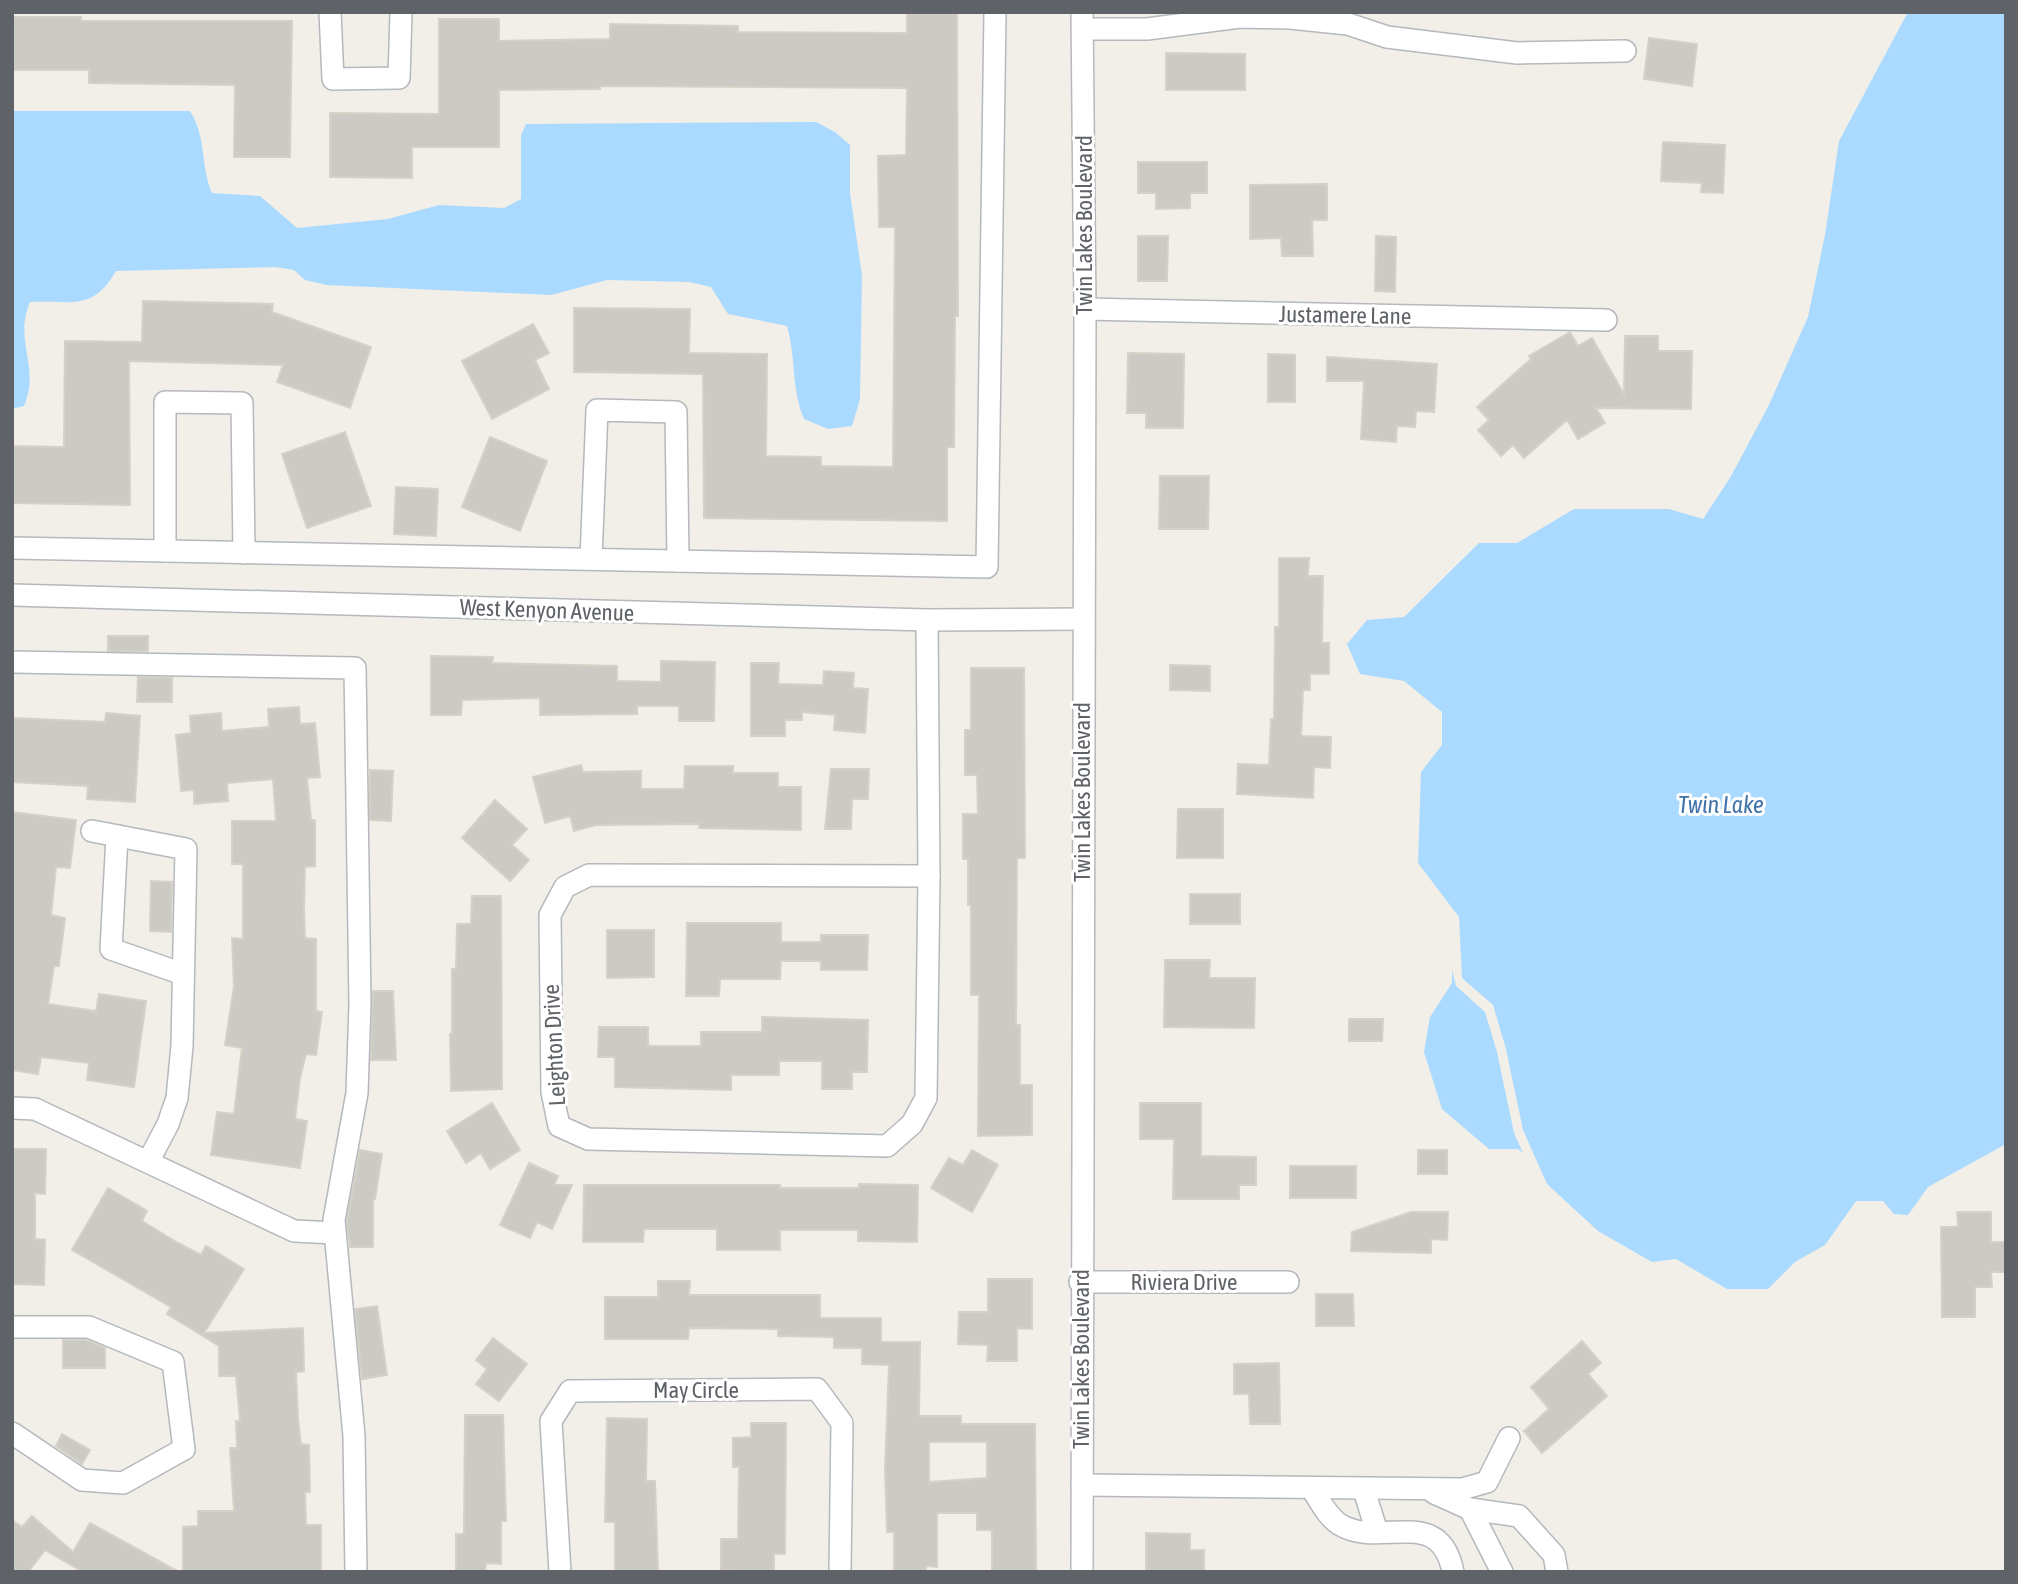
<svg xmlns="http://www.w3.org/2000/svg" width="2018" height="1584" font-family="'Asap Condensed',sans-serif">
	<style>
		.water { fill: #aadaff }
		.building { fill: #cccac5; stroke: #d6d1c6; stroke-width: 2; fill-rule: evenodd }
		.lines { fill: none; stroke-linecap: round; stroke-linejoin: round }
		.minor-casing { stroke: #b5b8bc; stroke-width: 24 }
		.minor { stroke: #fff; stroke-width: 21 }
		.labels { text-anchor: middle; stroke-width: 6; stroke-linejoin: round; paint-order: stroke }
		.street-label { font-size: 23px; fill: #5f6368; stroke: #fff }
		.water-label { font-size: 24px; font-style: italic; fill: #4174aa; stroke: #fff }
	</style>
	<rect width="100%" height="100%" fill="#f1efe8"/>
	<g class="water">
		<path d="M1908 12H2006V1144L1928 1187 1908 1215 1894 1214 1883 1201H1856L1825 1245 1795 1262 1768 1289H1727L1676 1259 1652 1262 1598 1231 1547 1184 1523 1130 1506 1049 1493 1005 1462 978 1459 917 1418 863 1421 772 1442 745V712L1404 681 1360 674 1347 644 1367 620 1404 617 1479 543H1517L1574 509H1669L1703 519 1730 478 1768 407 1808 317 1825 235 1839 141Z"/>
		<path d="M12 111H190C207 138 200 165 212 193L260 196 297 228 388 219 439 205 504 208 521 199V135L526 124 816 122 835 132 850 145V193L862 276 860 399 852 426 828 429 804 419C791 389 796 357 787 326L728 314 711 287 689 282 607 280 551 295 327 285 305 280 294 270 276 267 116 271C92 312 72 300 30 302 13 342 41 366 24 406L12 409Z"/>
		<path d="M1452 970 1456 986 1485 1012 1497 1052 1514 1133 1523 1153 1518 1149H1489L1442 1109 1424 1052 1430 1017 1452 983Z"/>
	</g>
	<g class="building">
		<path d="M907 14H957L958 316H955L954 447H947V521L704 518 703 374 574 372V308L690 309 689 353 767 354 766 456 821 457V466L893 467 895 227H879L878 156 906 155 907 88 600 86V89L499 90V147H412V178L330 177V113L439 114V19H499V41L610 39V24L738 26V32L907 33Z"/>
		<path d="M12 17H81V21H292L290 157H234L235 85 89 83V70H12Z"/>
		<path d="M1649 38 1697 44 1692 86 1644 79Z"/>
		<path d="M1166 53 1245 54V90H1166Z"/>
		<path d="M1663 142 1725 145 1723 193 1701 192 1702 183 1661 181Z"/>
		<path d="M1138 162H1207V193H1190V208L1156 209V193H1138Z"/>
		<path d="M1327 184V220H1312L1313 256H1282L1281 238 1250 239V185Z"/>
		<path d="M1138 236H1168L1167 281H1138Z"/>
		<path d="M1376 236 1396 237 1395 292 1375 291Z"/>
		<path d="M143 301 273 304 272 312 371 347 350 408 277 382 283 365 129 361 130 505 12 503V446L64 447 65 341 142 342Z"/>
		<path d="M533 324 549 353 535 360 549 389 492 419 462 361Z"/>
		<path d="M1570 332 1578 346 1592 338 1624 394 1625 336H1658V351H1692L1691 409 1596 408 1605 423 1578 439 1567 420 1524 458 1513 445 1501 456 1478 430 1489 420 1477 407 1531 359 1529 356Z"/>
		<path d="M1128 353 1184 354 1183 428H1146V413H1127Z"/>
		<path d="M1268 354 1295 355V402H1268Z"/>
		<path d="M1327 357 1437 364 1434 412 1416 411 1415 427 1397 426 1396 442 1361 439 1364 381H1327Z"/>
		<path d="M345 432 371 506 307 528 282 454Z"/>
		<path d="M490 437 547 461 520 531 462 507Z"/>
		<path d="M1160 476H1209L1208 529H1159Z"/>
		<path d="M396 487 438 489 436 536 394 534Z"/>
		<path d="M1279 558H1309L1308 576H1323L1322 643H1329V674H1310V690H1303L1301 736 1331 737 1330 768 1314 767 1313 798 1237 794 1238 764 1269 765 1271 719H1274L1275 627H1279Z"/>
		<rect x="108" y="636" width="40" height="15"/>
		<path d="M431 656 493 657 492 663 617 666V681L661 682V661L715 662 714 721H679V706H637V714L540 715V698L462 700 461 715H431Z"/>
		<path d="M751 663H779L778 684 823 685 824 671 854 673 853 688 868 689 865 733 834 730 835 715 802 712V720H785V736H751Z"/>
		<path d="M1170 665 1210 666V691L1170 690Z"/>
		<path d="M971 668H1024L1025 858H1017L1016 1025H1020V1085H1032V1135L978 1136 979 995H971V905H968V859H963V814H978L977 775H965V730H971Z"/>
		<path d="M138 677 172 678V702H137Z"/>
		<path d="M299 707 300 724 315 723 320 777 307 778 311 820H315V866L305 867 304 910 305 938 316 939V1011L322 1012 316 1055 306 1054 300 1078 295 1119 307 1121 300 1168 211 1155 217 1112 234 1114 242 1048 225 1045 234 986 232 938 243 939V864H232V821H276L273 779 227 783 228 801 194 804V790L181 791 176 735 191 733 190 716 221 713 222 731 269 727 268 709Z"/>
		<path d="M106 713 140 716 135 802 87 799 88 786 12 782V718L105 722Z"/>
		<path d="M581 765 583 772 641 771V789H684L685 766H733V773H778V787H801V830L699 828 700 824 596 825 574 831 570 816 545 823 533 777Z"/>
		<path d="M831 769H869L868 799H852L851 829H825Z"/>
		<path d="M370 770 393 771 391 821 370 820Z"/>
		<path d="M495 800 527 829 512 845 529 860 510 881 462 838Z"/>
		<path d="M1178 809H1223V858H1177Z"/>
		<path d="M12 812 76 820 70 868 56 867 51 915 65 918 59 966H54L48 1004 96 1011 99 994 146 1001 134 1087 87 1080 89 1063 41 1057 38 1074 12 1070Z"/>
		<path d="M151 881 172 882 171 932 150 931Z"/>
		<rect x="1190" y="894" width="50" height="30"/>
		<path d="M472 896H501L502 1089 451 1091 450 1034H452V969H456L457 924H471Z"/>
		<path d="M687 923H781V942H821V935H868L867 970H821V961H781L780 979H720L719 996H686Z"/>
		<path d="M607 930H654V977L607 978Z"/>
		<path d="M1165 960H1210L1209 978H1255L1254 1028 1164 1027Z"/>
		<path d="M373 991H393L396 1060H371Z"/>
		<path d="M762 1017 868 1020 867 1072H852V1089H822V1061H779V1075H731V1090L615 1087V1057H598L599 1027H648V1046H701V1032H762Z"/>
		<path d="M1349 1019H1383L1382 1041H1349Z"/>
		<path d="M492 1103 520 1150 490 1169 481 1153 466 1163 447 1131Z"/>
		<path d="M1140 1103H1201V1156L1256 1157V1185H1239V1199H1173L1174 1139H1140Z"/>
		<path d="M12 1149H46L45 1194 35 1193V1239L45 1240 44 1285 12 1284Z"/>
		<path d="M360 1150 382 1154 375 1199H373V1247H350L347 1221Z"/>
		<path d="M972 1150 998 1165 972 1212 931 1188 949 1158 963 1165Z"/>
		<rect x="1418" y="1150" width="29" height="24"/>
		<path d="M529 1163 558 1176 554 1185H572L552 1229 537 1222 530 1238 500 1225Z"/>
		<rect x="1290" y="1166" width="66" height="32"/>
		<path d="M859 1184 918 1185 917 1242 858 1241V1230H780V1250H717V1229H644L643 1242H583L584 1185H780V1188H859Z"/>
		<path d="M108 1188 147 1211 142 1221 178 1243 201 1255 206 1246 244 1269 204 1333 303 1328 304 1371 296 1372 298 1419 301 1444 309 1445 310 1492H305L306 1525H321V1572H183V1527L198 1526V1511H234L230 1448H237L236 1421H240L236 1376H219V1346L167 1314 171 1307 72 1250Z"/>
		<path d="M1411 1212H1448L1447 1240 1431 1239V1253L1351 1251 1352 1232Z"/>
		<path d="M1957 1212H1991V1242H2006V1272H1991L1992 1287H1975V1317H1942L1941 1227H1958Z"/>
		<path d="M988 1279H1032V1329L1017 1328V1361H987L988 1345 958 1344 959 1312H988Z"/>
		<path d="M658 1281H690L689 1295H820V1318H881V1342H920L919 1416H961V1424H1035L1036 1572H992V1530H977V1513H937V1567L926 1566V1572H894V1532H887L885 1468 889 1365 862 1364V1348H834V1337L778 1336V1329L689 1328 688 1339H605V1297H658ZM929 1442H987V1478L929 1482Z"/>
		<path d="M1316 1294H1353L1354 1326H1316Z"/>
		<path d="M377 1306 387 1375 362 1379 355 1309Z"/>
		<path d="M493 1338 527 1364 499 1401 476 1384 487 1369 476 1360Z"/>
		<path d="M63 1340H86L105 1348V1368H63Z"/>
		<path d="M1582 1341 1601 1363 1588 1374 1607 1396 1542 1453 1524 1431 1549 1409 1531 1387Z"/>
		<path d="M1279 1363 1280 1424H1250L1249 1394H1234V1364Z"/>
		<path d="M465 1415H503L506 1521H501V1564L486 1563 485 1572H456V1534H464Z"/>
		<path d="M607 1418 647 1419 646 1481H655L658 1572H615V1522H605Z"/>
		<path d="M751 1423H786L785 1554H774V1572L721 1570V1539H738L739 1467H733V1438L751 1437Z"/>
		<path d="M62 1434 90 1450 82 1464 56 1446Z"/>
		<path d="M32 1516 73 1552 90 1523 179 1572H83L45 1550 28 1572H12V1520L22 1527Z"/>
		<path d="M1146 1533 1190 1534V1550H1204V1572H1146Z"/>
	</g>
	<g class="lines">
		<defs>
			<g id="minor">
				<path d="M330 12 333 79 399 78 401 12"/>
				<path d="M1083 29H1147L1240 17 1290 18 1348 24 1387 37 1517 53 1625 51"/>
				<path d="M1085 309 1606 320"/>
				<path d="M12 548 987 567 995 12"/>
				<path d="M165 551V402L242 403 244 553"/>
				<path d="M591 559 597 410 676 412 678 561"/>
				<path d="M12 595 927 620 1082 619"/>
				<path d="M927 620 929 876"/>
				<path d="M12 662 355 668 360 1004 357 1093 334 1220 354 1436 356 1572"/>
				<path d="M92 831 186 849 182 1046 177 1098 168 1124 148 1162"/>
				<path d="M117 836 111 949 183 974"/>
				<path d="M589 875 929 876 926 1098 912 1124 887 1146 588 1139 559 1126 552 1092 550 915 565 887Z"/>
				<path d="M12 1108 35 1109 294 1231 335 1233"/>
				<path d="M1080 1282H1288"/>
				<path d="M12 1327H89L173 1362 184 1449 123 1483 82 1480 12 1433"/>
				<path d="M1082 1485 1462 1489 1487 1482 1509 1438"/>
				<path d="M1312 1489C1320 1501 1327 1516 1339 1524 1379 1550 1440 1503 1453 1572"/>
				<path d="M1364 1490 1377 1532"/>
				<path d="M1434 1493 1470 1509 1519 1516 1554 1555 1557 1572"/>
				<path d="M1470 1509 1502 1572"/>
				<path d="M560 1572 551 1421 570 1391 817 1389 842 1423 840 1572"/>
				<path d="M1082 1572 1085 309 1082 12"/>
			</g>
		</defs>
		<use href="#minor" class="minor-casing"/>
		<use href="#minor" class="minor"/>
	</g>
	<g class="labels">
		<g class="street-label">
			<text transform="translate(1084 225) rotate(-90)" y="8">Twin Lakes Boulevard</text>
			<text transform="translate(1345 315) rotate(1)" y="8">Justamere Lane</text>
			<text transform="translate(547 610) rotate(2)" y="8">West Kenyon Avenue</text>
			<text transform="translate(1082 792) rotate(-90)" y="8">Twin Lakes Boulevard</text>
			<text transform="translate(554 1045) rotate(-93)" y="8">Leighton Drive</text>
			<text x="1184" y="1290">Riviera Drive</text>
			<text transform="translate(1081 1359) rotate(-90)" y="8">Twin Lakes Boulevard</text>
			<text x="696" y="1398">May Circle</text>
		</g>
		<g class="water-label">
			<text x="1721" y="813">Twin Lake</text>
		</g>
	</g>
	<rect width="2018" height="1584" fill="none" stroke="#5f6368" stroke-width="28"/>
</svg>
